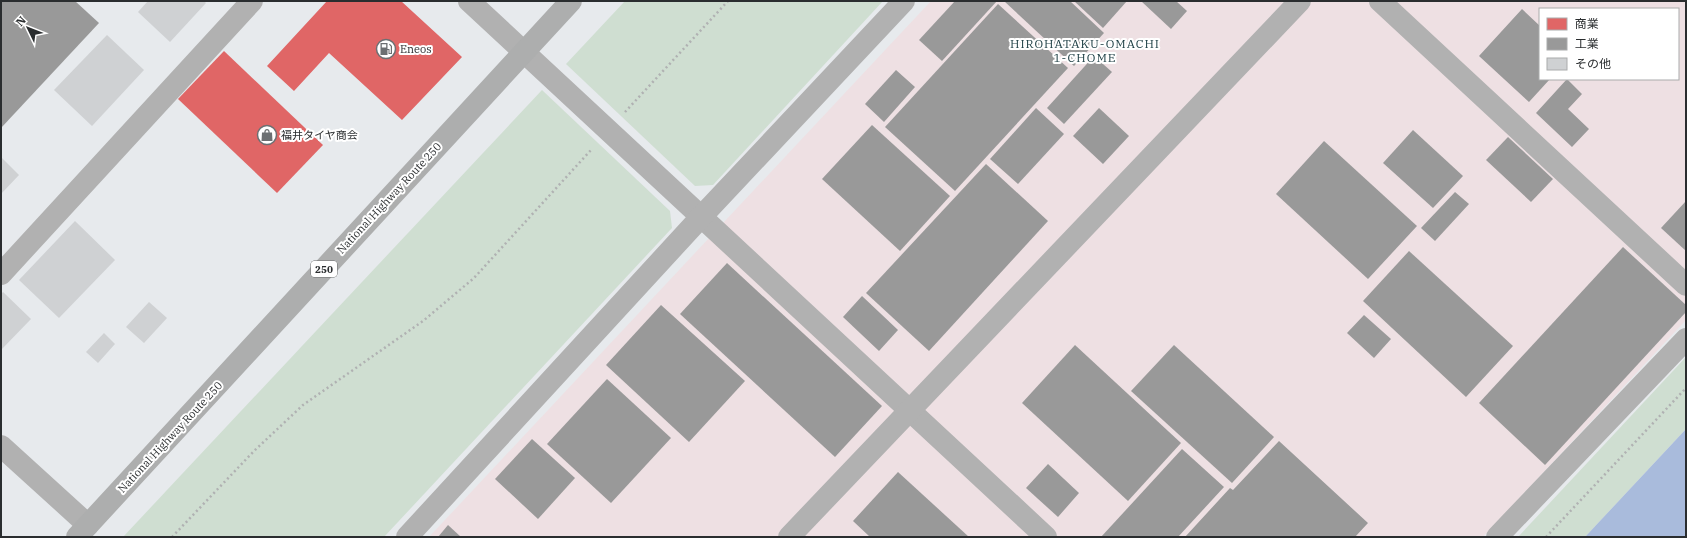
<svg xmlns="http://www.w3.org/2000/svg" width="1687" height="538" font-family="'IBM Plex Serif','Noto Sans JP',serif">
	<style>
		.industrial { fill: #eee0e3; fill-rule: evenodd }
		.green { fill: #cfded1 }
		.water { fill: #a9bbdc }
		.shops { fill: #e06666 }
		.industry { fill: #999 }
		.building { fill: #cfd1d3 }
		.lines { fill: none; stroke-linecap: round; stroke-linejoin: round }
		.path { stroke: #b0b1b2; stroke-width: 2.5; stroke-dasharray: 2 3; stroke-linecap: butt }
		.minor { stroke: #b1b1b1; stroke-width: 22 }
		.highway { stroke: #adaeae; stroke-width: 22 }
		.labels { text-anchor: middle; stroke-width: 4; stroke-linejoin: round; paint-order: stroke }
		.shield { fill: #fff; stroke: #6a6c6d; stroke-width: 1 }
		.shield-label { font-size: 10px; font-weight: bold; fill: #2a2d2f }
		.poi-label { font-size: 11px; fill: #2a2d2f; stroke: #fff; text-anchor: start }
		.street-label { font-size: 11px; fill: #2a2d2f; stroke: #fff }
		.neighbourhood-label { font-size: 12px; letter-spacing: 1px; fill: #1b3c42; stroke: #fff }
	</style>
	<rect width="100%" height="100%" fill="#e7eaed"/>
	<path class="industrial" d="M931 1H1686V320L1483 537H429ZM1540 9H1678V79H1540Z"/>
	<g class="green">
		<path d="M625 1H883L713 185 695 186 566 64Z"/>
		<path d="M542 90 670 211 672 228 384 537H123Z"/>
		<path d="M1686 357V429L1585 537H1518Z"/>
	</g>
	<path class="water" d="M1686 429V537H1585Z"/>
	<g class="shops">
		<path d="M327 1H401L462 57 402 120 329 53 294 91 267 66Z"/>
		<path d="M224 51 323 145 277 193 178 99Z"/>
	</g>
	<g class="industry">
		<path d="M1 1H75L99 23 1 128Z"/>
		<path d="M955 1H997L942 61 919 40Z"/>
		<path d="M1004 1H1070L1104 33 1074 66Z"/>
		<path d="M1074 1H1127L1103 28Z"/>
		<path d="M1141 1H1176L1187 11 1171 29Z"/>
		<path d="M998 4 1068 68 955 191 885 127Z"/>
		<path d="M1522 9 1540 26V79H1550L1529 102 1479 56Z"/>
		<path d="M1094 56 1112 72 1064 124 1047 108Z"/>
		<path d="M896 70 915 87 884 122 865 104Z"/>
		<path d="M1567 79 1582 94 1568 109 1589 129 1572 147 1536 113Z"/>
		<path d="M1036 108 1064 134 1018 184 990 159Z"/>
		<path d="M1099 108 1129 136 1103 164 1073 136Z"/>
		<path d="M872 125 950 196 900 251 822 179Z"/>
		<path d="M1413 130 1463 176 1433 208 1383 163Z"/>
		<path d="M1508 137 1553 179 1531 202 1486 160Z"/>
		<path d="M1324 141 1417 226 1368 279 1276 194Z"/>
		<path d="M986 164 1048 221 929 351 866 293Z"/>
		<path d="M1455 192 1469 204 1435 241 1421 228Z"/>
		<path d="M1686 201V251L1661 228Z"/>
		<path d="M1623 247 1686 305V312L1545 465 1479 403Z"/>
		<path d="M1409 251 1513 346 1466 397 1363 301Z"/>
		<path d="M727 263 882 406 835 457 680 314Z"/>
		<path d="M862 296 898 330 879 351 843 317Z"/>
		<path d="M661 305 745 381 689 442 606 365Z"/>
		<path d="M1364 315 1391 339 1374 358 1347 333Z"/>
		<path d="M1075 345 1181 443 1128 501 1022 403Z"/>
		<path d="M1174 345 1274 437 1232 483 1131 391Z"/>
		<path d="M607 379 671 438 611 503 547 444Z"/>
		<path d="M532 439 575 478 538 519 495 479Z"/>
		<path d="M1279 441 1368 523 1355 537H1185L1230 488 1233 490Z"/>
		<path d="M1182 449 1224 487 1178 537H1101Z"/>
		<path d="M1048 464 1079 493 1058 517 1026 488Z"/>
		<path d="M898 472 969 537H870L853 521Z"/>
		<path d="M448 525 461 537H438Z"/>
	</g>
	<g class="building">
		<path d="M148 1H204L206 3 170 42 138 12Z"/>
		<path d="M107 35 144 70 92 126 54 90Z"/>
		<path d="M1 157 19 175 1 194Z"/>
		<path d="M75 221 115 260 59 318 19 280Z"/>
		<path d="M3 292 31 319 1 350V294Z"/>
		<path d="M149 302 167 318 144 343 126 327Z"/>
		<path d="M104 333 115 344 98 363 86 352Z"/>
	</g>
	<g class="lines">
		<g class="path">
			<path d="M625 112 728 1"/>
			<path d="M172 537 254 451 303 405 423 321 474 278 591 150"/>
			<path d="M1546 537 1686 388"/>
		</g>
		<g class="minor">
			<path d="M469 1 1046 537"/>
			<path d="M1380 1 1686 285"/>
			<path d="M1 274 252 1"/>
			<path d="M1 446 88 525"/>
			<path d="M407 537 701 217 904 1"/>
			<path d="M789 537 1300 1"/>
			<path d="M1497 537 1686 339"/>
		</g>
		<path class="highway" d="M77 537 571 1"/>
	</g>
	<defs>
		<symbol id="fuel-ring" viewBox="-11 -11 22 22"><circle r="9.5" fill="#fff" stroke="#6c6f72" stroke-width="1.5"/><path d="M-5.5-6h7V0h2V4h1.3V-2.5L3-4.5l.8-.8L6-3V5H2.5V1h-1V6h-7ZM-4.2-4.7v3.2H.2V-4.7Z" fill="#6c6f72"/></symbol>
		<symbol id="shop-ring" viewBox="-11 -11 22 22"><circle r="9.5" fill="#fff" stroke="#6c6f72" stroke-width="1.5"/><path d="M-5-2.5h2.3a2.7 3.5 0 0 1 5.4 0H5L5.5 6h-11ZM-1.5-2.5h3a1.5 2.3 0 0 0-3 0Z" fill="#6c6f72"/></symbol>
	</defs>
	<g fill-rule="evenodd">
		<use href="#fuel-ring" x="375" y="38" width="22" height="22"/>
		<use href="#shop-ring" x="256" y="124" width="22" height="22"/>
	</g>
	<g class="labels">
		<rect class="shield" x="311" y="261" width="26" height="16" rx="3"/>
		<g class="shield-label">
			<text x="324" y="273">250</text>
		</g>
		<g class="poi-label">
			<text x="400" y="53">Eneos</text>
			<text x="281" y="139">福井タイヤ商会</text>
		</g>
		<g class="street-label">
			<text transform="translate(389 198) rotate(-47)" y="4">National Highway Route 250</text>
			<text transform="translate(170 437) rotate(-47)" y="4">National Highway Route 250</text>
		</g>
		<g class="neighbourhood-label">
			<text x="1085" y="48">HIROHATAKU-OMACHI<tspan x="1085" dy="14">1-CHOME</tspan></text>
		</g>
	</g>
	<rect width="1687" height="538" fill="none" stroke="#2a2d2f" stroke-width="4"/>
	<rect x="1539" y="8" width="140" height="72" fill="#ffffff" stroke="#aaabac"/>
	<rect x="1547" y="18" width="20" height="12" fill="#e06666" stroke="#aaabac"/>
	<text x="1575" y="28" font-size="12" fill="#2a2d2f">商業</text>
	<rect x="1547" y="38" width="20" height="12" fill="#999999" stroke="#aaabac"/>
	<text x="1575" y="48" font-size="12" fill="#2a2d2f">工業</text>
	<rect x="1547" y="58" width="20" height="12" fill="#cfd1d3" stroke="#aaabac"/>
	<text x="1575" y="68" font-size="12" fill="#2a2d2f">その他</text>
	<g transform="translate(28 28) rotate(313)" stroke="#ffffff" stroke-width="3" paint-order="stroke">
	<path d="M0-3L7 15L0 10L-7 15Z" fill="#2a2d2f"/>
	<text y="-6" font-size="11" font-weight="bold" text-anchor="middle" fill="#2a2d2f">N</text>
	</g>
</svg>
